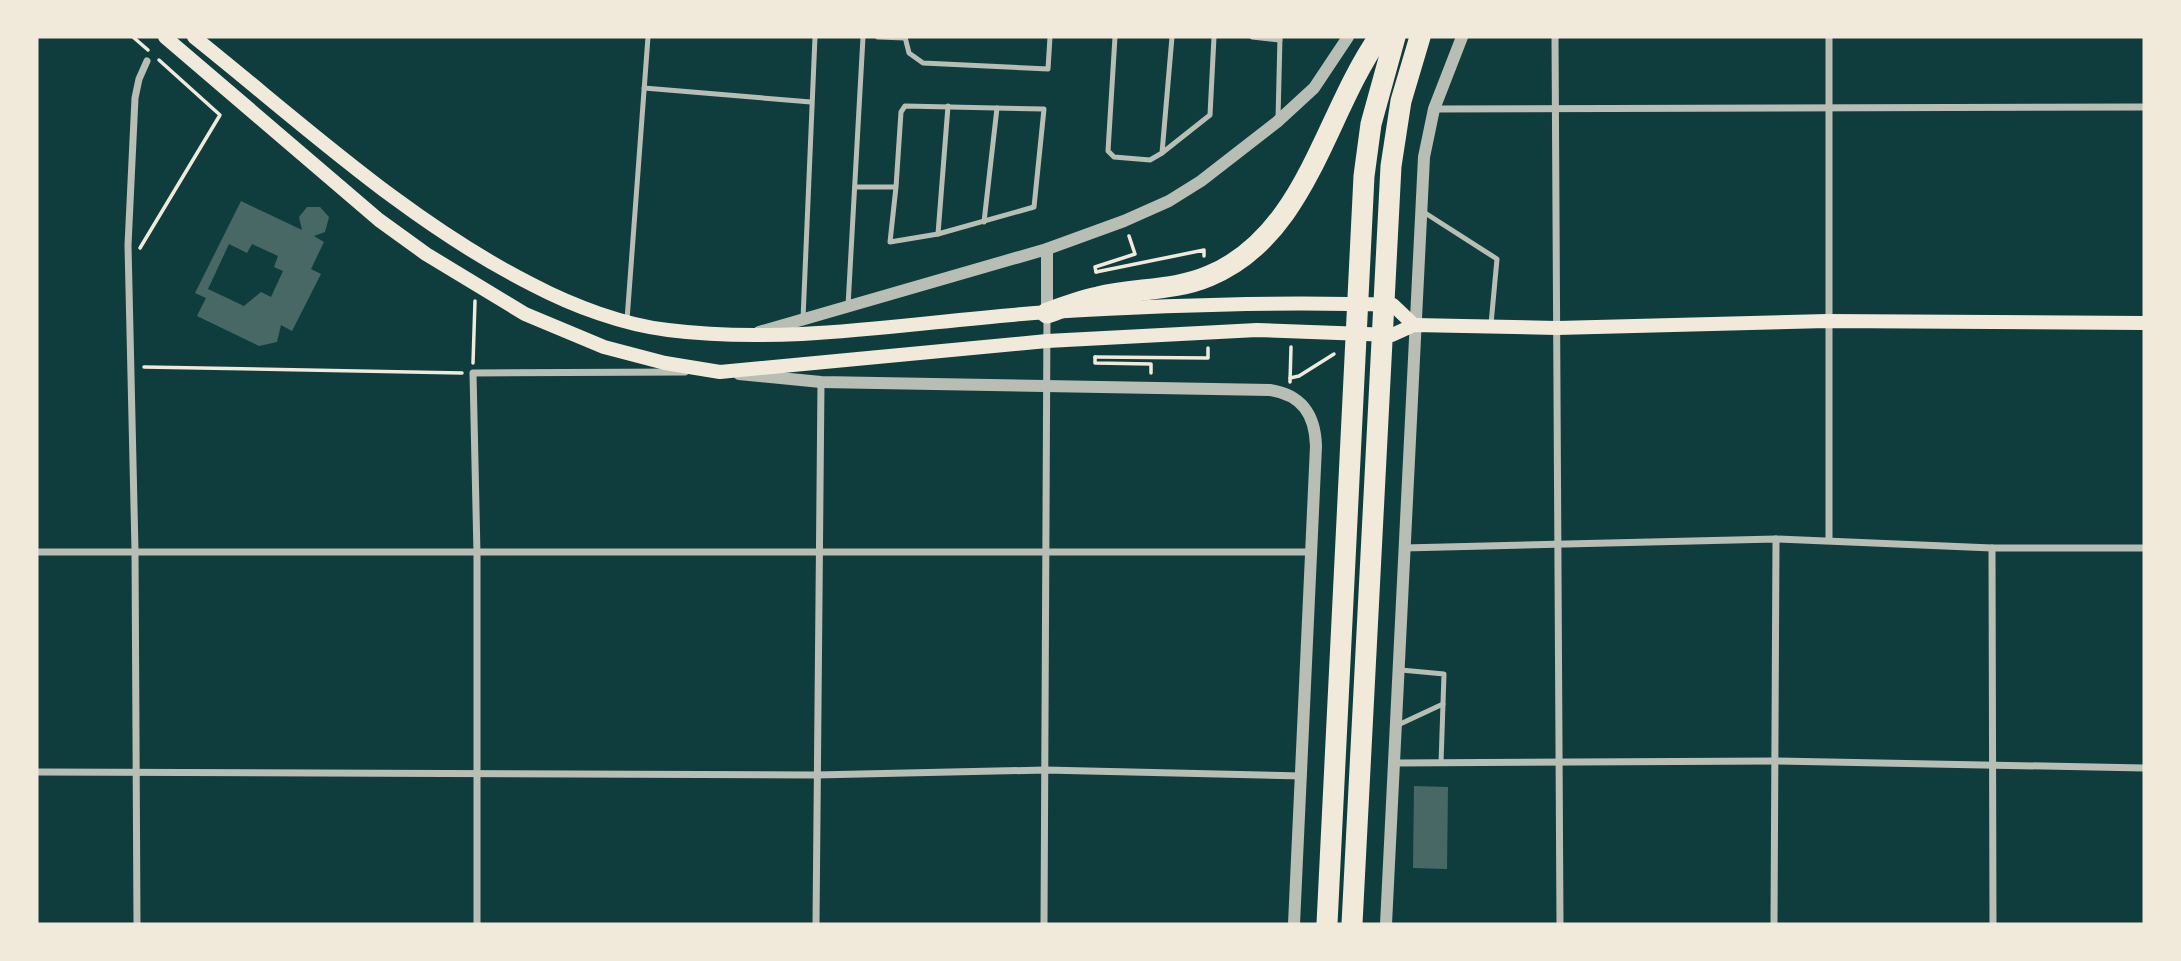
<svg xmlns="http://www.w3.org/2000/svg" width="2181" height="961" font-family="'Space Grotesk',sans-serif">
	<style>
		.building { fill: #486865; fill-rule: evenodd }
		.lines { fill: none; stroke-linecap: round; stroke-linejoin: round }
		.path { stroke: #f1e9da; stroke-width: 3.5 }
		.service { stroke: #b8beb3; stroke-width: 5 }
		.minor { stroke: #b8beb3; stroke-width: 7 }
		.tertiary { stroke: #b8beb3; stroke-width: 12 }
		.secondary { stroke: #f1e9da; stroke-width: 14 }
		.motorway { stroke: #f1e9da; stroke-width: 21 }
	</style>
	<rect width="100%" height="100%" fill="#0f3d3e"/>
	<g class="building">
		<path d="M241 201 302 230 299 217 307 207H320L329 217 325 232 314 236 324 242 311 269 321 274 292 331 281 325 277 342 259 346 197 316 206 298 195 293ZM229 244 247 253 252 244 278 256 274 267 283 271 271 297 261 292 244 306 208 289Z"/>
		<path d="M1414 786 1448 787 1447 869 1413 868Z"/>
	</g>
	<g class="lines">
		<g class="path">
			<path d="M133 37 148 50"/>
			<path d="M140 248 220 115 159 60"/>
			<path d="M1096 272 1204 250V256"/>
			<path d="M1096 272 1095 267 1135 254 1129 236"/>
			<path d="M1095 357 1208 358V348"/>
			<path d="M1095 357V363L1151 364V373"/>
			<path d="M473 363 475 301"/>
			<path d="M144 367 462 373"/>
			<path d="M1290 378 1299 376 1334 354"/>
			<path d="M1290 382 1291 347"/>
		</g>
		<g class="service">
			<path d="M878 37 905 38"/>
			<path d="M905 37 909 53 923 63 1048 69 1050 37"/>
			<path d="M1115 37 1108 151 1114 157 1150 160 1162 153 1172 37"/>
			<path d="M1252 37 1280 40"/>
			<path d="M644 88 811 102"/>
			<path d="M1278 119 1280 37"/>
			<path d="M1162 153 1210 115 1214 37"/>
			<path d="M855 187H896L890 242 938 234 1034 207 1044 109 905 106 901 112 896 187"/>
			<path d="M1422 211 1497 259 1491 324"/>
			<path d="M984 222 997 108"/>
			<path d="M938 234 948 106"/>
			<path d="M848 306 863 37"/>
			<path d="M803 319 815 37"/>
			<path d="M627 320 648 37"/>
			<path d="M1401 670 1444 674 1441 763"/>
			<path d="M1398 725 1443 704"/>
		</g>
		<g class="minor">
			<path d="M1555 37 1560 924"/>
			<path d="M1434 109 2144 107"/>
			<path d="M1829 540V37"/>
			<path d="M1404 548 1776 539 1992 548H2144"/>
			<path d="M1992 548 1993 924"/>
			<path d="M37 552H1311"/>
			<path d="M1396 763 1776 761 2144 768"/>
			<path d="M37 772 816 775 1045 770 1303 776"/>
			<path d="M137 924 135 550 128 245 135 98 139 79 147 61"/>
			<path d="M477 924V554L473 373 685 372"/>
			<path d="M816 924 821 382"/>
			<path d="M1044 924 1047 316"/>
			<path d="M1774 924 1776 539"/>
		</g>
		<g class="tertiary">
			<path d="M1047 313V249"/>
			<path d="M759 332 1047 249 1124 221 1169 201 1201 181 1277 122 1314 88 1348 37"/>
			<path d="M739 374 821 382 1270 390C1302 395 1315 414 1316 446L1294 924"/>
			<path d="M1386 924 1424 157 1434 109 1462 37"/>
		</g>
		<g class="secondary">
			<path d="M165 37 379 220 426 254 525 314 604 347 665 363 720 372 1047 341 1257 330 1392 335 1414 325 1557 328 1827 321 2144 323"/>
			<path d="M194 37C303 124 408 222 533 285 573 306 624 325 668 330 795 346 923 320 1050 312 1164 305 1279 301 1393 305L1414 325"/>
		</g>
		<g class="motorway">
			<path d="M1047 313C1064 307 1081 300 1098 297 1135 288 1174 291 1209 276 1306 236 1324 116 1379 37"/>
			<path d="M1327 924 1364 176 1371 124 1395 37"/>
			<path d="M1352 924 1391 166 1401 101 1420 37"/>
		</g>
	</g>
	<rect width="2181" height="961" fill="none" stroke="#f1e9da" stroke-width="77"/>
</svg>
